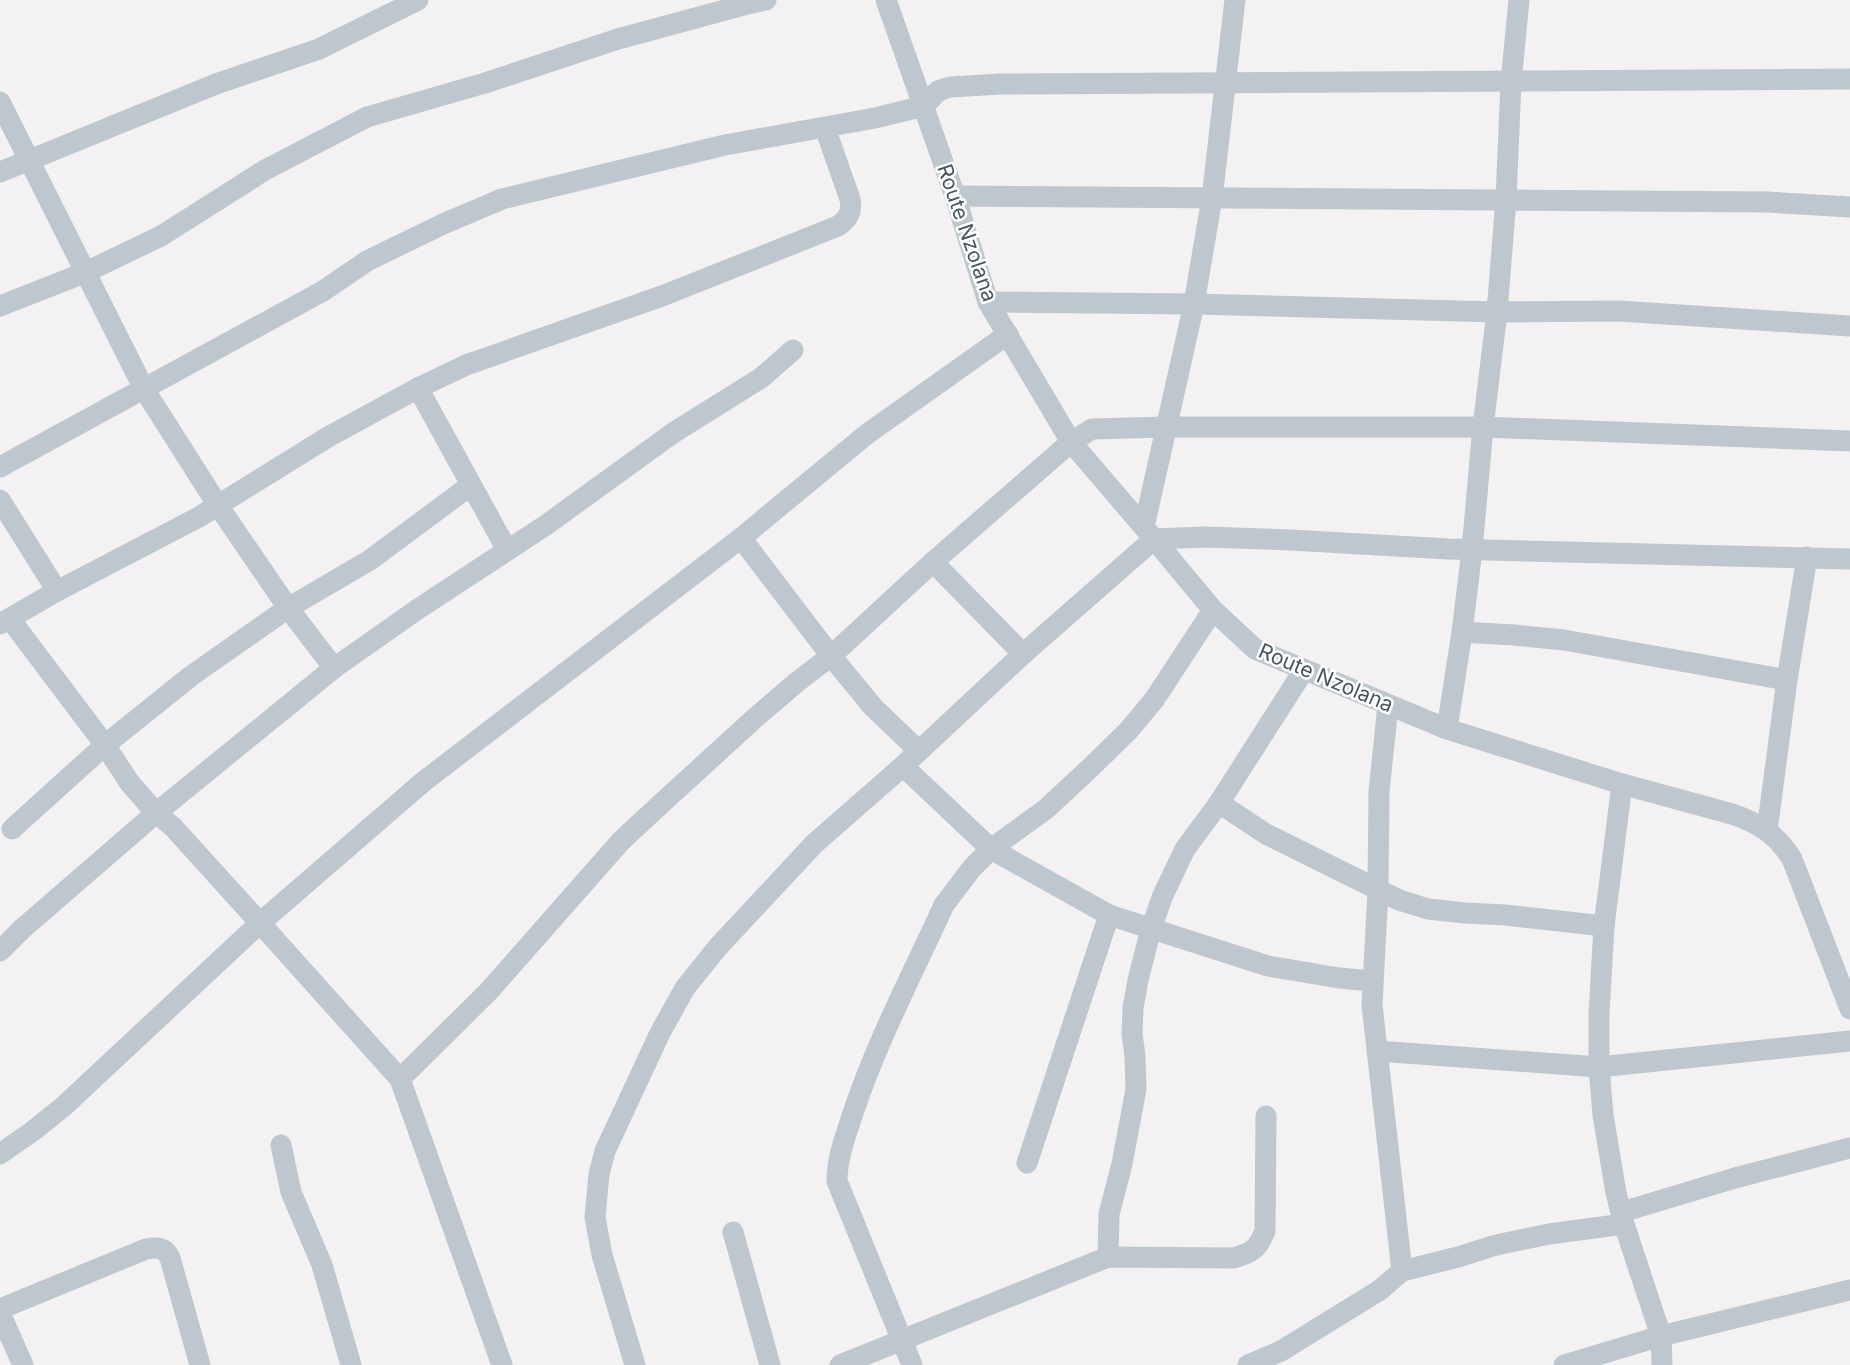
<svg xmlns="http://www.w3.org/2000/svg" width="1850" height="1365" font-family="Inter,sans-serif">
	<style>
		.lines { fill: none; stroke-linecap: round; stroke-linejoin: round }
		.street { stroke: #bec7cd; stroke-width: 21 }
		.labels { text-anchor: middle; stroke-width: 5; stroke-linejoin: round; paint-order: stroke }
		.street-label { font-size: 21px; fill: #4a565e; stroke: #fff }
	</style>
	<rect width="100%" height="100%" fill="#f3f1f1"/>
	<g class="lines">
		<g class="street">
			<path d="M886 0 955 196 988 302 1071 442 1154 539 1213 610 1255 649 1447 729 1622 784 1732 814C1759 823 1777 835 1792 859L1850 1009"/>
			<path d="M0 102 144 389 217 504 288 608 334 668"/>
			<path d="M0 172 216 84 319 49 418 0"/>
			<path d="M955 196 1767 202 1850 207"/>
			<path d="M988 302 1194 304 1497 312 1619 311 1850 326"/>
			<path d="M0 306 84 273 161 236 265 170 367 117 485 83 618 39 747 4 766 0"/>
			<path d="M418 388 507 550"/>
			<path d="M0 467 323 291 367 261 443 224 502 199 725 145 875 118 924 106 938 91 950 87 1001 84 1850 79"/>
			<path d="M0 500 57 591"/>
			<path d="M1144 527 1194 304 1212 198 1235 0"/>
			<path d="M741 538 831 656 873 707 919 751"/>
			<path d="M933 562 1023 654"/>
			<path d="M10 619 105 745 129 782 156 813 173 827 260 923 400 1079 502 1365"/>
			<path d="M0 624 57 591 199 517 328 437 418 388 466 365 662 296 838 226C849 218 852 212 850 199L825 128"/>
			<path d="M1462 632 1514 635 1564 640 1787 680"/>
			<path d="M1388 705 1379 792 1378 890 1372 1005 1402 1271"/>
			<path d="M1447 729 1462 632 1472 550 1483 427 1497 312 1506 199 1511 82 1519 0"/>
			<path d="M903 766 991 849 1109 915 1268 966 1339 978 1372 981"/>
			<path d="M1622 784 1604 926 1599 1014V1067L1603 1115 1616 1193 1624 1224 1661 1336 1662 1365"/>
			<path d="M1219 803 1266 834 1399 900 1428 909 1465 913 1505 915 1604 926"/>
			<path d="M12 829 105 745 191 676 288 608 370 560 471 485"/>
			<path d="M1767 831 1787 680 1807 557"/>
			<path d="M0 951 22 929 156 813 334 668 418 609 546 525 673 433 761 378 793 350"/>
			<path d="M1377 1051 1599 1067 1850 1041"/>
			<path d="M400 1079 489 991 621 841 663 802 755 718 797 682 831 656 933 562 1071 442 1092 429 1166 427H1483L1850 441"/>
			<path d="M281 1145 291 1192 322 1265 351 1365"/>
			<path d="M0 1154 33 1131 64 1106 260 923 423 782 741 538 867 434 1008 334"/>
			<path d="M1027 1163 1109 915"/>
			<path d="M1622 1212 1735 1178 1850 1148"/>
			<path d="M733 1232 770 1365"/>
			<path d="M1108 1257 1109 1214 1122 1164 1136 1089 1135 1056 1132 1034 1133 1008 1138 980 1151 929 1163 895 1185 849 1219 803 1304 670"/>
			<path d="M0 1309 146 1249C157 1247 165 1247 170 1258L200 1365"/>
			<path d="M0 1313 23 1365"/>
			<path d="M635 1365 602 1255 595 1217 599 1174 605 1151 660 1033 685 988 718 947 814 844 903 766 1023 654 1154 539 1205 537 1291 540 1448 549 1850 559"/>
			<path d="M840 1365 1108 1257 1233 1258C1252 1253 1258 1249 1265 1231L1266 1116"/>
			<path d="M912 1365 837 1181C837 1157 846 1135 853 1113 877 1041 913 973 944 905L972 868 991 849 1046 809 1088 770 1128 731 1154 700 1213 610"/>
			<path d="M1248 1365 1281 1351 1380 1290 1402 1271 1458 1257 1496 1245 1549 1234 1624 1224"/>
			<path d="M1564 1365 1661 1336 1850 1290"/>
		</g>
	</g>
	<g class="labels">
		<g class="street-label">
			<text transform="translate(967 233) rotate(71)" y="7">Route Nzolana</text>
			<text transform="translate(1326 678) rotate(23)" y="7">Route Nzolana</text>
		</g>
	</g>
</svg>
